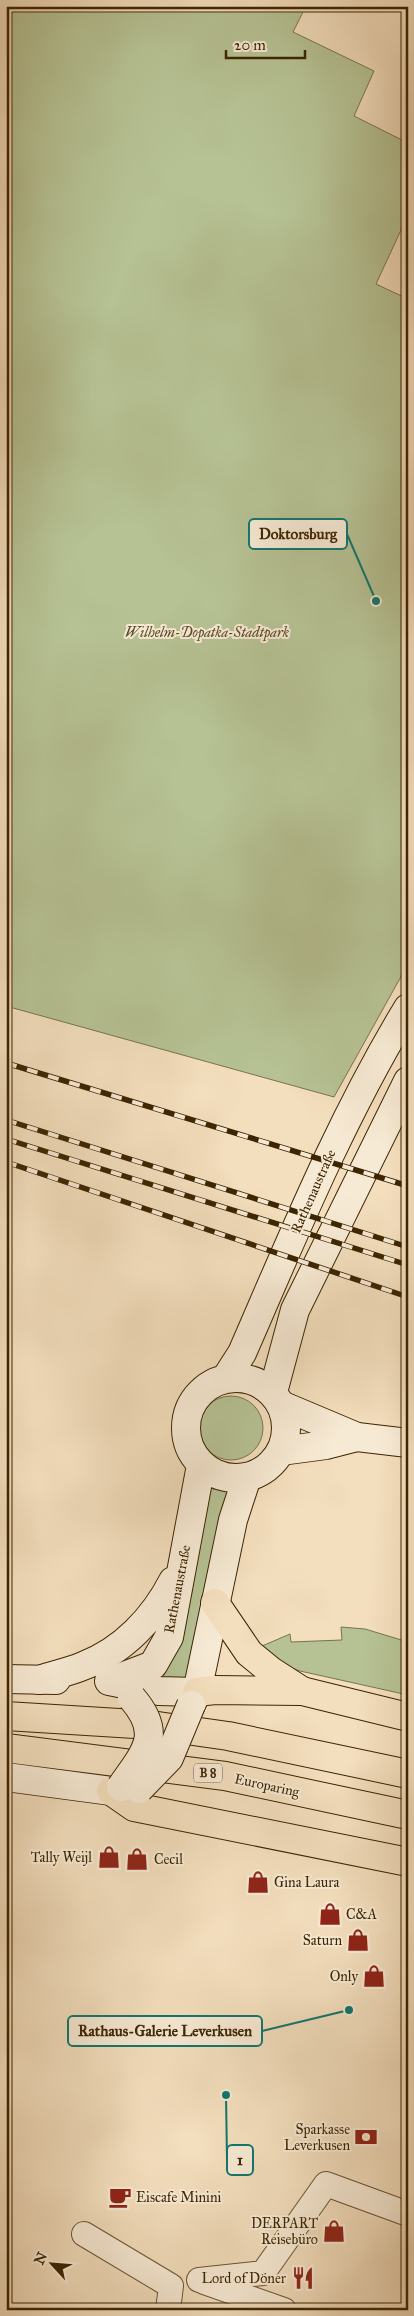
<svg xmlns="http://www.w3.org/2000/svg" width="414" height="2316" font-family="'IM FELL Great Primer',serif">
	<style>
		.green { fill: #b6c294; stroke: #79744b }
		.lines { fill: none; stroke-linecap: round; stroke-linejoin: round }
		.street-casing { stroke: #6a5331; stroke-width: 26 }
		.secondary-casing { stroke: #3c2502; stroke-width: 30 }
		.highway-casing { stroke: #3c2502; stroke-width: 30 }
		.street { stroke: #f7ead4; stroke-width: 24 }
		.secondary { stroke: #f7ead4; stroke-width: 28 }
		.highway { stroke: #f3debd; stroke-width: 28 }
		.rail-casing { stroke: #3c2502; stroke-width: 5.5 }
		.rail { stroke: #f7ead4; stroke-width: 4; stroke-dasharray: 11; stroke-linecap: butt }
		.secondary-bridge-casing { stroke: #3c2502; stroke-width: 30; stroke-linecap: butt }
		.secondary-bridge { stroke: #f7ead4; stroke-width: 28 }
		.labels { text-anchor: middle; stroke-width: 4; stroke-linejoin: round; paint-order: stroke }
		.shield { fill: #f7ead4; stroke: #746041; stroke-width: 1 }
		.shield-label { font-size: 12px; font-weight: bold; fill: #3c2502 }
		.park-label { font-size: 14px; font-style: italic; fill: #5a4c26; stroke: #f7ead4 }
		.street-label { font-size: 14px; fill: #3c2502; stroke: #f7ead4 }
		.poi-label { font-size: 14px; fill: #3c2502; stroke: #f7ead4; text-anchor: end }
		.leader { fill: none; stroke: #0f766e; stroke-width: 2 }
		.callout-dot { fill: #0f766e; stroke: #f7ead4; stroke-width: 2 }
		.callout { fill: #f7ead4; stroke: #0f766e; stroke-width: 2 }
		.callout-label { font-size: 15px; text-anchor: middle; font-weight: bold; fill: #3c2502 }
	</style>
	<rect width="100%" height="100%" fill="#f3debd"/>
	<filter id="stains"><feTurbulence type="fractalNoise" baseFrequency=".004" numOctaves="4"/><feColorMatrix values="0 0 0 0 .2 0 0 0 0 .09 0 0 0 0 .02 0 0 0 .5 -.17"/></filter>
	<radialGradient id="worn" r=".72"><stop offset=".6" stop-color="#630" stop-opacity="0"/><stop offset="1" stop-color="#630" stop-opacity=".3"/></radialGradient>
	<g class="green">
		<path d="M6 6H306L293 32 374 71 354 116 408 143V215L376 284 408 299V964L334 1097 6 1006Z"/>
		<circle cx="231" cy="1428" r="32"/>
		<path d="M209 1488 229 1492 190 1680H160L159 1676Z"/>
		<path d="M341 1627 365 1629 408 1642V1695L300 1671 284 1665 262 1646 290 1634 291 1642 342 1640Z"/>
	</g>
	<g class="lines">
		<defs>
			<g id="street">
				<path d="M84 2234 171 2286 168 2310"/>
				<path d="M199 2280 263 2273 326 2184 408 2214"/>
				<path d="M204 2282 284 2310"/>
			</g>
			<g id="secondary">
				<circle cx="236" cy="1428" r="50"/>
				<path d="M226 1378 242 1353C293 1236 341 1118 408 1008"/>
				<path d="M273 1392 295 1310 408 1081"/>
				<path d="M281 1405 357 1437 408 1443"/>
				<path d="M281 1451 326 1445 357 1437"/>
				<path d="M6 1679 56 1680"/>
				<path d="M39 1680C53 1675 69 1672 83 1666 123 1651 154 1618 173 1581"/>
				<path d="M109 1681 159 1691 197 1692"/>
				<path d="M111 1681 153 1665 169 1637 201 1465"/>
				<path d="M191 1705 197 1692 233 1520 247 1477"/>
				<path d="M6 1777 111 1791 135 1789"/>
			</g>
			<g id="highway">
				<path d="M215 1603 249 1653 271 1671 302 1691"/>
				<path d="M197 1692 215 1690 302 1691 408 1717"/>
				<path d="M6 1716 151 1725 228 1736 408 1774"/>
				<path d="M6 1748 225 1776 408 1815"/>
				<path d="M111 1791 134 1807 408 1862"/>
			</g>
		</defs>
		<use href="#street" class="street-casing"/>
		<use href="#secondary" class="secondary-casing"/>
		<use href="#highway" class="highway-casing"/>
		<use href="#street" class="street"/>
		<use href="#secondary" class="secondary"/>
		<use href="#highway" class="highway"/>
		<defs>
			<g id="rail">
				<path d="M6 1063 408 1186"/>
				<path d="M6 1120 408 1247"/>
				<path d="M6 1139 408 1265"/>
				<path d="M6 1162 408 1297"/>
			</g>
		</defs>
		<use href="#rail" class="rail-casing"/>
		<use href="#rail" class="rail"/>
		<defs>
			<g id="secondary-bridge">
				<path d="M121 1787C145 1752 164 1735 132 1698"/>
				<path d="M139 1789 169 1758 191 1705"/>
			</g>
		</defs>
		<use href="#secondary-bridge" class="secondary-bridge-casing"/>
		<use href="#secondary-bridge" class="secondary-bridge"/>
	</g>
	<defs>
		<symbol id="shop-bare" viewBox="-9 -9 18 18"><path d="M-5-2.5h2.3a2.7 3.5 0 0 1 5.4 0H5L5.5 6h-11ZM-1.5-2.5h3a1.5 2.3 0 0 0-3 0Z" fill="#8f2418" stroke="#f7ead4" stroke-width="2.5" paint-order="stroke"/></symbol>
		<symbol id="bank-bare" viewBox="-9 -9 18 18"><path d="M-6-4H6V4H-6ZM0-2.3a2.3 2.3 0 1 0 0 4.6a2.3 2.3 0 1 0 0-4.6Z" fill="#8f2418" stroke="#f7ead4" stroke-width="2.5" paint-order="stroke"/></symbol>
		<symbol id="cafe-bare" viewBox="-9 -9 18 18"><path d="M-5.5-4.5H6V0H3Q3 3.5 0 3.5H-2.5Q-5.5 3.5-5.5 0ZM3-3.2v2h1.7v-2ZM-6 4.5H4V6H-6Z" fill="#8f2418" stroke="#f7ead4" stroke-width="2.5" paint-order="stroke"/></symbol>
		<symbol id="restaurant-bare" viewBox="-9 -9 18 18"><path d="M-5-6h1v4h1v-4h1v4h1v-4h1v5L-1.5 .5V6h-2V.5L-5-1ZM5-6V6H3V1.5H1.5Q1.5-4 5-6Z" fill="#8f2418" stroke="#f7ead4" stroke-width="2.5" paint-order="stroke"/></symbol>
	</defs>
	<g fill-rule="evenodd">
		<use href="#shop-bare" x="93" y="1841" width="32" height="32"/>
		<use href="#shop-bare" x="121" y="1843" width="32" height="32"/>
		<use href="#shop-bare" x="242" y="1866" width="32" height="32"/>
		<use href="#shop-bare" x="314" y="1898" width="32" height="32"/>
		<use href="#shop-bare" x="342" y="1924" width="32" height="32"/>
		<use href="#shop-bare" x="358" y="1960" width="32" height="32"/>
		<use href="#bank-bare" x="350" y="2121" width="32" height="32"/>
		<use href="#cafe-bare" x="104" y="2181" width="32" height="32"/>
		<use href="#shop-bare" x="318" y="2215" width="32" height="32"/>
		<use href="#restaurant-bare" x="287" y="2262" width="32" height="32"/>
	</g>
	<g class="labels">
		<rect class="shield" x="194" y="1763.5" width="28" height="19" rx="4"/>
		<g class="shield-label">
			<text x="208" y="1777">B 8</text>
		</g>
		<g class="park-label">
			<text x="207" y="637">Wilhelm-Dopatka-Stadtpark</text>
		</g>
		<g class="street-label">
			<text transform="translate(313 1191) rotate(-66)" y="5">Rathenaustraße</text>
			<text transform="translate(177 1589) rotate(-79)" y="5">Rathenaustraße</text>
			<text transform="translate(267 1785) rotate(12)" y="5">Europaring</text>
		</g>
		<g class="poi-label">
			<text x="92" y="1862">Tally Weijl</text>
			<text x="154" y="1864" text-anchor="start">Cecil</text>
			<text x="274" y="1887" text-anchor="start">Gina Laura</text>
			<text x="346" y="1919" text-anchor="start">C&amp;A</text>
			<text x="342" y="1945">Saturn</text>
			<text x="358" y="1981">Only</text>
			<text x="350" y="2134">Sparkasse<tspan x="350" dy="16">Leverkusen</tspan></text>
			<text x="136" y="2202" text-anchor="start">Eiscafe Minini</text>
			<text x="318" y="2228">DERPART<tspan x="318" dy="16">Reisebüro</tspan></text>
			<text x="286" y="2283">Lord of Döner</text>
		</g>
	</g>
	<path class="leader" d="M376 601L347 534M349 2010L262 2031M226 2095L227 2160"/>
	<g class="callout-dot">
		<circle cx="376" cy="601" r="5"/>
		<circle cx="349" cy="2010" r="5"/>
		<circle cx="226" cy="2095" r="5"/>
	</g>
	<g class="callout">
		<rect x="249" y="519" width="98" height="30" rx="5"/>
		<rect x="68" y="2016" width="194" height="30" rx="5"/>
		<rect x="227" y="2145" width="26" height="30" rx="5"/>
	</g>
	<g class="callout-label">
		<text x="298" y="539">Doktorsburg</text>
		<text x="165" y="2036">Rathaus-Galerie Leverkusen</text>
		<text x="240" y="2165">1</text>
	</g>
	<rect width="414" height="2316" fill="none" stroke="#f3debd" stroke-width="25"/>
	<rect x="8" y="8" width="399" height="2301" fill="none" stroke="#3c2502" stroke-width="2.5"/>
	<rect x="12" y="12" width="389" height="2291" fill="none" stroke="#3c2502"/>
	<g transform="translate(52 2264) rotate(296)" stroke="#f7ead4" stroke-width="4" paint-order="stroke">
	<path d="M0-4L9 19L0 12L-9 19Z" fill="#3c2502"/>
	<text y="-8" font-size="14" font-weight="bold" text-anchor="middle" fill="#3c2502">N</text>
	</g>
	<path d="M226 50v8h79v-8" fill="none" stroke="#3c2502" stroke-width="2.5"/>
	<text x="234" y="50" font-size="15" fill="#3c2502" stroke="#f7ead4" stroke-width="4" paint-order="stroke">20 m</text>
	<rect width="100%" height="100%" filter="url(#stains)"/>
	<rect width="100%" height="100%" fill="url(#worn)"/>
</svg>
